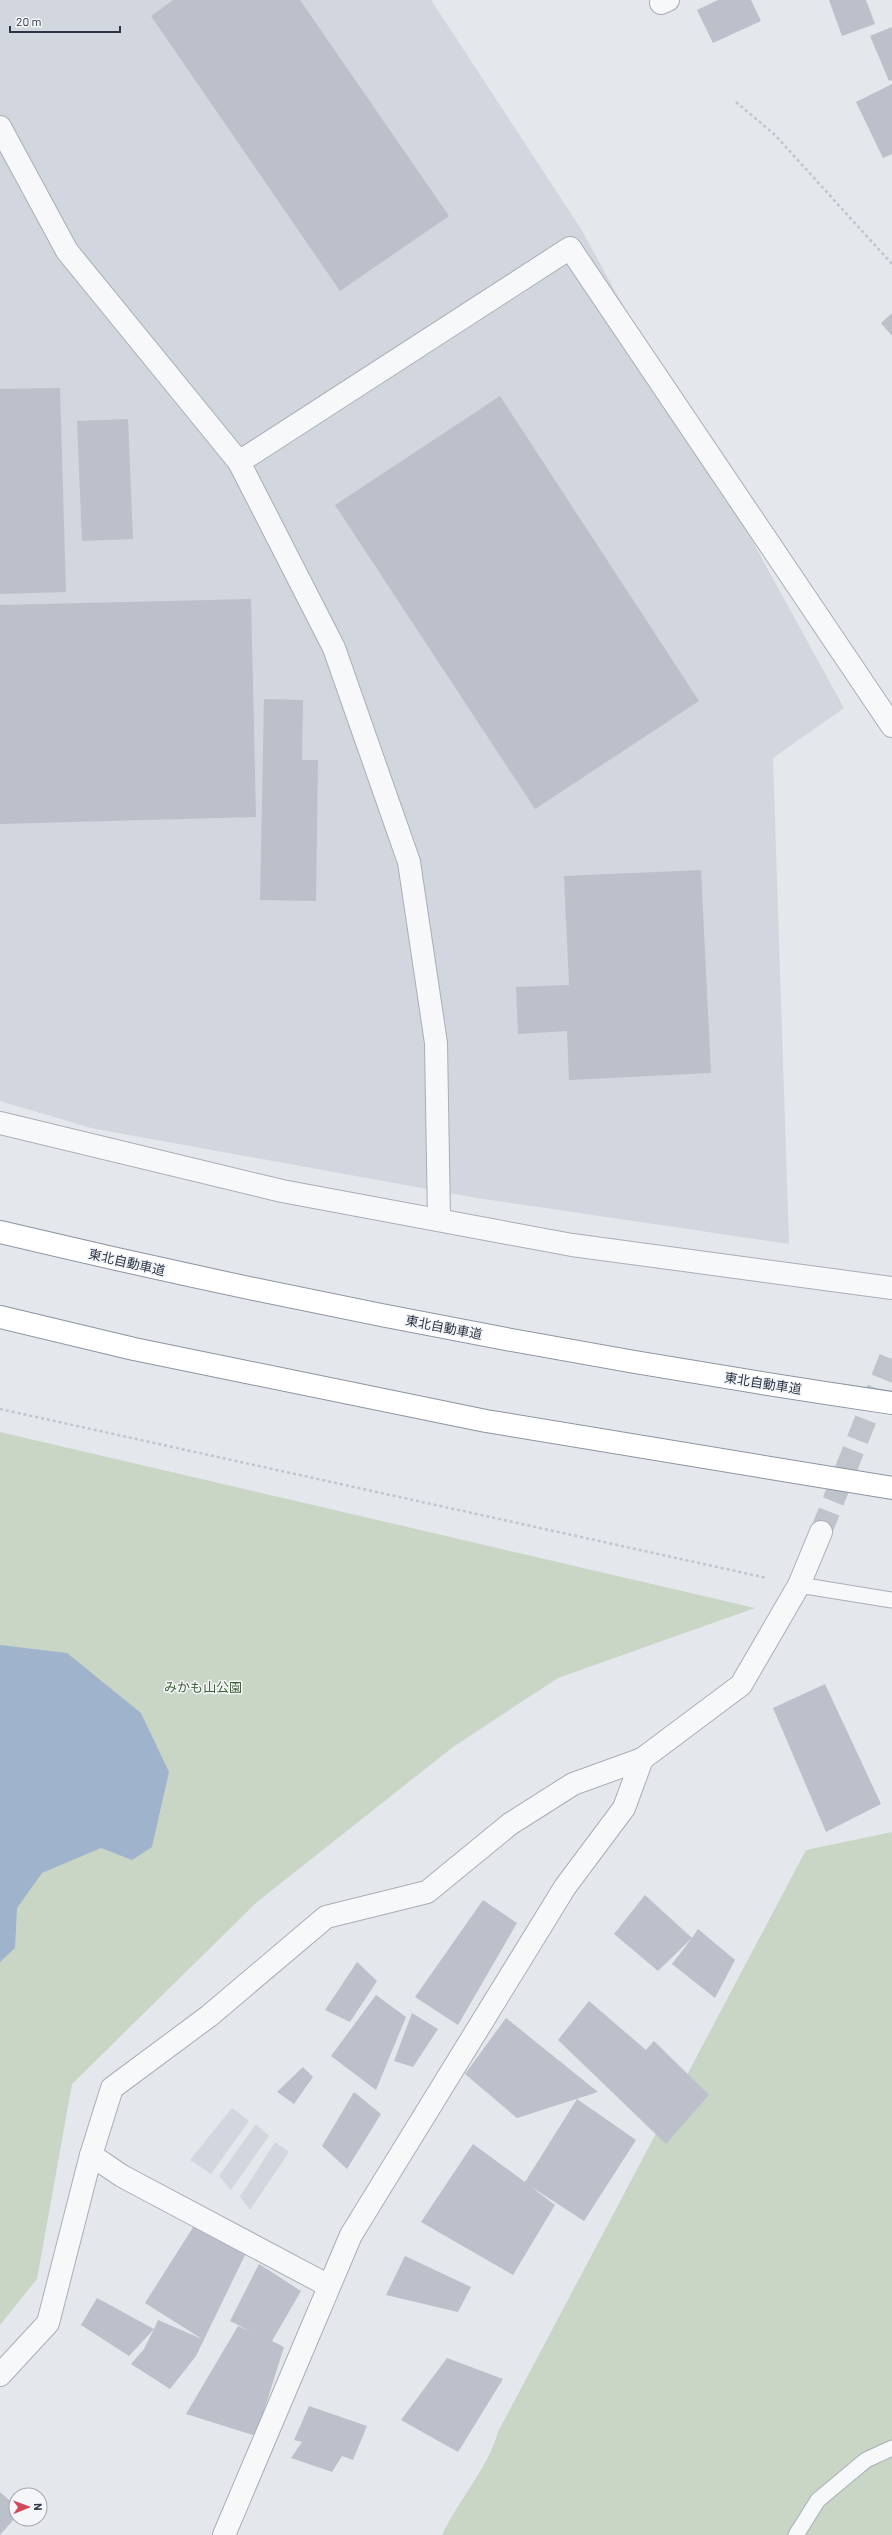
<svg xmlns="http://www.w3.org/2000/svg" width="892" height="2535" font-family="Barlow,'Noto Sans JP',sans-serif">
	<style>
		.built { fill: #d2d6de }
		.green { fill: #c9d6c5 }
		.water { fill: #9fb4cc }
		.building { fill: #bbc0ca }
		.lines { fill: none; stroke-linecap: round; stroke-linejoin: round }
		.minor-tunnel { stroke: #bfc3cb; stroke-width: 22; stroke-dasharray: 22 11; stroke-linecap: butt }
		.service-casing { stroke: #a9aeb7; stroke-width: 17 }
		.minor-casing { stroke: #a9aeb7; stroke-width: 24 }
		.motorway-casing { stroke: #8b94a3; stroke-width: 24 }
		.path { stroke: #c2c5cb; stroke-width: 2.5; stroke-dasharray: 3 3; stroke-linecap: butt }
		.service { stroke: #f7f8fa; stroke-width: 15 }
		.minor { stroke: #f7f8fa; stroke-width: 22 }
		.motorway { stroke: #fff; stroke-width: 22 }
		.labels { text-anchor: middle; stroke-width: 3; stroke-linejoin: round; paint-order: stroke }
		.street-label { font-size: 13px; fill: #2b3445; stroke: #f4f6f9 }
		.park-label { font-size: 13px; fill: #3f6138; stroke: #f4f6f9 }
	</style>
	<rect width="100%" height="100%" fill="#e4e7ec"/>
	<g class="built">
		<path d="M0 0H431L581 229 844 708 773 758 789 1244 477 1198 91 1128 0 1101Z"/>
		<path d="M232 2108 249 2121 211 2174 190 2160Z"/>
		<path d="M256 2124 269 2136 231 2190 219 2176Z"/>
		<path d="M275 2142 289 2152 250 2210 240 2197Z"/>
	</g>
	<g class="green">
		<path d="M0 1432 755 1608 558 1678 453 1747 257 1902 72 2084 37 2279 0 2325Z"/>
		<path d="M892 1832V2535H442C459 2499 487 2470 498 2432L806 1850Z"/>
	</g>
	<path class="water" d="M0 1645 67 1653 141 1713 169 1772 152 1847 132 1860 101 1848 42 1873 17 1908 15 1948 0 1962Z"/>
	<g class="building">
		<path d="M173 0H300L449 216 340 291 151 16Z"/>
		<path d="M718 0H751L761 21 713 43 697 10Z"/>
		<path d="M829 0H866L875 24 842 36Z"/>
		<path d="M892 27V80L889 81 870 36Z"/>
		<path d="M892 84V154L883 158 856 102Z"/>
		<path d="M892 313V336L881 323Z"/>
		<path d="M60 388 66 592 0 594V389Z"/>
		<path d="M500 396 699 701 535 809 335 505Z"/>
		<path d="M128 419 133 539 82 541 77 421Z"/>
		<path d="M251 599 256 817 0 824V605Z"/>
		<path d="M264 699 303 700 302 760H318L316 901 260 900Z"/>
		<path d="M701 870 711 1073 569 1080 567 1031 518 1034 516 987 569 985 564 876Z"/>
		<path d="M825 1684 881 1804 826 1832 773 1708Z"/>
		<path d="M645 1895 692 1938 698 1929 735 1960 715 1998 672 1964 692 1938 658 1971 614 1934Z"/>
		<path d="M483 1900 517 1923 458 2025 415 1997Z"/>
		<path d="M357 1962 377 1981 350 2022 325 2010Z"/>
		<path d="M376 1995 406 2017 376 2090 331 2056Z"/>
		<path d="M589 2001 646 2050 654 2041 709 2095 666 2144 558 2040Z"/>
		<path d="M412 2013 438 2029 413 2067 394 2061Z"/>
		<path d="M506 2018 598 2092 517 2118 465 2074Z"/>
		<path d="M303 2067 313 2077 294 2104 277 2092Z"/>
		<path d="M354 2092 381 2114 347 2169 322 2146Z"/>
		<path d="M577 2099 636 2140 584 2221 530 2186 555 2205 513 2275 421 2222 473 2144 525 2182Z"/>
		<path d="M199 2218 247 2251 196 2356 170 2389 131 2364 144 2349 154 2329 129 2356 81 2325 97 2298 154 2329 158 2320 202 2339 145 2303Z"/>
		<path d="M405 2256 471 2287 458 2312 386 2295Z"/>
		<path d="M259 2264 301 2291 272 2341 284 2347 256 2436 186 2414 238 2326 252 2332 230 2321Z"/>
		<path d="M447 2358 503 2379 458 2452 401 2420Z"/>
		<path d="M309 2406 367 2426 353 2460 342 2456 332 2472 291 2458 302 2442 294 2440Z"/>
		<path d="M0 2492 16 2506V2517L0 2535Z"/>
	</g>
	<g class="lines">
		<path class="minor-tunnel" d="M821 1532 892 1353"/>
		<defs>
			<g id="service">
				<path d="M799 1585 892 1600"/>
				<path d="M796 2535 818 2500 866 2460 892 2448"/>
			</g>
			<g id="minor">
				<path d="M661 3 668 0"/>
				<path d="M0 127 67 251 239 462"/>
				<path d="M0 1123 282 1191 572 1245 892 1288"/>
				<path d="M439 1220 436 1043 409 862 334 648 239 462 570 248 892 726"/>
				<path d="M91 2155 122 2176 329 2286"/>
				<path d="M0 2375 48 2323 91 2155 112 2088 209 2016 326 1917 427 1892 510 1824 573 1784 642 1759 741 1685 799 1585 821 1532"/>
				<path d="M224 2535 351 2235 565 1887 624 1808 642 1759"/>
			</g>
			<g id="motorway">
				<path d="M0 1232C294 1302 592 1359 892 1403"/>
				<path d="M0 1317 134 1349 486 1421 892 1488"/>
			</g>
		</defs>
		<use href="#service" class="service-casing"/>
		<use href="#minor" class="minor-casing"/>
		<use href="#motorway" class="motorway-casing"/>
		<g class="path">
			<path d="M736 102 775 135 892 264"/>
			<path d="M0 1409 767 1578"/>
		</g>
		<use href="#service" class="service"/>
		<use href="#minor" class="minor"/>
		<use href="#motorway" class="motorway"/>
	</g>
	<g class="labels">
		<g class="street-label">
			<text transform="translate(127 1262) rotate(13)" y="5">東北自動車道</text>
			<text transform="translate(444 1327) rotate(11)" y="5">東北自動車道</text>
			<text transform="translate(763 1383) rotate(9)" y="5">東北自動車道</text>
		</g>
		<g class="park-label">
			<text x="203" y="1692">みかも山公園</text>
		</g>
	</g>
	<g transform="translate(28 2507) rotate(89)"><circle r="19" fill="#f4f6f9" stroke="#a4a8b1"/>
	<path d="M0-3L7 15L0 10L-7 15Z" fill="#d1495b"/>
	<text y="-6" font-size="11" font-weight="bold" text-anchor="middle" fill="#2b3445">N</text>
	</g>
	<path d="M10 26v6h110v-6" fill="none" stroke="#2b3445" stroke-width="2"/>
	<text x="16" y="26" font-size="12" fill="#2b3445" stroke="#f4f6f9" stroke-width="3" paint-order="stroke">20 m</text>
</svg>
